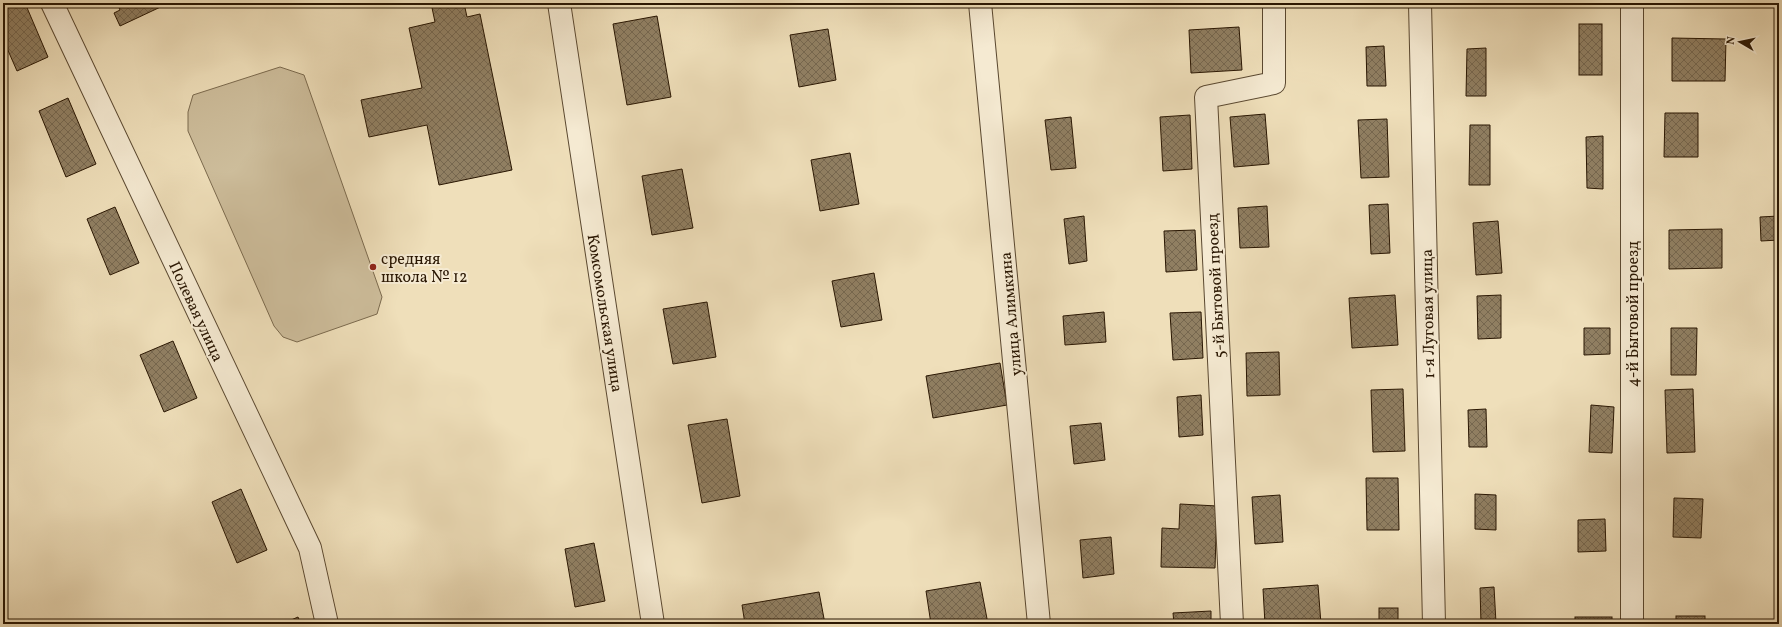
<svg xmlns="http://www.w3.org/2000/svg" width="1782" height="627" font-family="Vollkorn,serif">
	<style>
		.pitch { fill: #cdbd9b; stroke: #7b6a4e }
		.building { fill: url(#building-cross-hatch); stroke: #291602 }
		.lines { fill: none; stroke-linecap: round; stroke-linejoin: round }
		.minor-casing { stroke: #5a4830; stroke-width: 24 }
		.minor { stroke: #f5ead2; stroke-width: 22 }
		.poi-dot { fill: #8f2418; stroke: #f5ead2; stroke-width: 1.5 }
		.labels { text-anchor: middle; stroke-width: 4; stroke-linejoin: round; paint-order: stroke }
		.poi-label { font-size: 16px; fill: #291602; stroke: #f5ead2; text-anchor: start }
		.street-label { font-size: 16px; fill: #291602; stroke: #f5ead2 }
	</style>
	<defs>
		<pattern id="building-cross-hatch" width="8" height="8" patternUnits="userSpaceOnUse"><rect width="8" height="8" fill="#907f62"/><path d="M0 0l8 8M0 8l8-8" fill="none" stroke="#76674f"/></pattern>
	</defs>
	<rect width="100%" height="100%" fill="#efdfba"/>
	<filter id="stains"><feTurbulence type="fractalNoise" baseFrequency=".005" numOctaves="4"/><feColorMatrix values="0 0 0 0 .2 0 0 0 0 .09 0 0 0 0 .02 0 0 0 .5 -.17"/></filter>
	<radialGradient id="worn" r=".72"><stop offset=".6" stop-color="#630" stop-opacity="0"/><stop offset="1" stop-color="#630" stop-opacity=".3"/></radialGradient>
	<path class="pitch" d="M280 67 304 75 382 297 377 314 297 342 283 337 274 326 188 131V112L193 95Z"/>
	<g class="building">
		<path d="M3 3H25L48 57 17 71 3 39Z"/>
		<path d="M117 3H169L120 26 114 13 120 10Z"/>
		<path d="M431 3H464L467 17 480 14 512 170 439 185 427 125 369 137 361 100 422 88 409 28 435 22Z"/>
		<rect x="1347" y="3" width="41" height="2"/>
		<path d="M657 16 671 97 627 105 613 24Z"/>
		<rect x="1579" y="24" width="23" height="51"/>
		<path d="M1239 27 1242 70 1191 73 1189 30Z"/>
		<path d="M828 29 836 80 799 87 790 35Z"/>
		<path d="M1672 38 1726 39 1725 81H1672Z"/>
		<path d="M1384 46 1386 86H1367L1366 47Z"/>
		<path d="M1486 48V96H1466L1467 49Z"/>
		<path d="M68 98 96 164 66 177 39 111Z"/>
		<path d="M1775 102H1779V146H1776Z"/>
		<path d="M1665 113H1698V157H1664Z"/>
		<path d="M1265 114 1269 164 1234 167 1230 117Z"/>
		<path d="M1190 115 1192 169 1163 171 1160 117Z"/>
		<path d="M1071 117 1076 168 1051 170 1045 120Z"/>
		<path d="M1387 119 1389 177 1361 178 1358 120Z"/>
		<path d="M1470 125H1490V185H1469Z"/>
		<path d="M1603 136V189L1587 188 1586 137Z"/>
		<path d="M850 153 859 204 820 211 811 160Z"/>
		<path d="M682 169 693 228 652 235 642 176Z"/>
		<path d="M1388 204 1390 253 1371 254 1369 205Z"/>
		<path d="M1267 206 1269 247 1240 248 1238 208Z"/>
		<path d="M115 207 139 263 110 275 87 219Z"/>
		<path d="M1084 216 1087 261 1069 264 1064 219Z"/>
		<path d="M1779 216V240L1761 241 1760 217Z"/>
		<path d="M1498 221 1502 273 1476 275 1473 223Z"/>
		<path d="M1722 229V268L1669 269V230Z"/>
		<path d="M1195 230 1197 270 1166 272 1164 231Z"/>
		<path d="M874 273 882 320 841 327 832 281Z"/>
		<path d="M1395 295 1398 345 1352 348 1349 298Z"/>
		<path d="M1501 295V338L1478 339 1477 296Z"/>
		<path d="M707 302 716 357 673 364 663 309Z"/>
		<path d="M1777 306H1779V347H1778Z"/>
		<path d="M1104 312 1106 342 1065 345 1063 316Z"/>
		<path d="M1201 312 1203 358 1173 360 1170 313Z"/>
		<path d="M1584 328H1610V354L1584 355Z"/>
		<path d="M1671 328H1697L1696 375H1671Z"/>
		<path d="M173 341 197 398 164 412 140 355Z"/>
		<path d="M1279 352 1280 395 1247 396 1246 353Z"/>
		<path d="M1000 363 1007 405 933 418 926 376Z"/>
		<path d="M1403 389 1405 451 1373 452 1371 390Z"/>
		<path d="M1693 389 1695 452 1667 453 1665 390Z"/>
		<path d="M1201 395 1203 435 1179 437 1177 397Z"/>
		<path d="M1591 405 1614 407 1612 453 1589 452Z"/>
		<path d="M1486 409 1487 447H1469L1468 410Z"/>
		<path d="M727 419 740 496 702 503 688 425Z"/>
		<path d="M1101 423 1105 460 1074 464 1070 426Z"/>
		<path d="M1366 478H1398L1399 530H1367Z"/>
		<path d="M241 489 267 550 237 563 212 502Z"/>
		<path d="M1475 494 1496 495V530L1475 529Z"/>
		<path d="M1280 495 1283 542 1255 544 1252 497Z"/>
		<path d="M1674 498 1703 499 1701 538 1673 537Z"/>
		<path d="M1180 504 1217 506 1215 568 1161 567 1162 528 1179 529Z"/>
		<path d="M1605 519 1606 551 1578 552V520Z"/>
		<path d="M1111 537 1114 574 1083 578 1080 540Z"/>
		<path d="M594 543 605 601 575 607 565 549Z"/>
		<path d="M980 582 988 624H931L926 591Z"/>
		<path d="M1318 585 1321 624H1265L1263 589Z"/>
		<path d="M1494 587 1496 623 1481 624 1480 588Z"/>
		<path d="M819 592 825 624H745L742 605Z"/>
		<rect x="1379" y="608" width="19" height="16"/>
		<path d="M1211 611V624H1174L1173 613Z"/>
		<rect x="1676" y="616" width="29" height="8"/>
		<path d="M298 617 301 624H282Z"/>
		<rect x="1575" y="617" width="37" height="7"/>
	</g>
	<g class="lines">
		<defs>
			<g id="minor">
				<path d="M52 3 310 548 327 624"/>
				<path d="M559 3 653 624"/>
				<path d="M980 3 1039 624"/>
				<path d="M1420 3 1434 624"/>
				<path d="M1632 3V624"/>
				<path d="M1232 624 1206 97 1274 83V3"/>
			</g>
		</defs>
		<use href="#minor" class="minor-casing"/>
		<use href="#minor" class="minor"/>
	</g>
	<circle class="poi-dot" cx="373" cy="267" r="4"/>
	<g class="labels">
		<g class="poi-label">
			<text x="381" y="264">средняя<tspan x="381" dy="18">школа № 12</tspan></text>
		</g>
		<g class="street-label">
			<text transform="translate(1215 286) rotate(-93)" y="6">5-й Бытовой проезд</text>
			<text transform="translate(197 311) rotate(65)" y="6">Полевая улица</text>
			<text transform="translate(606 313) rotate(81)" y="6">Комсомольская улица</text>
			<text transform="translate(1010 314) rotate(-95)" y="6">улица Алимкина</text>
			<text transform="translate(1427 314) rotate(-91)" y="6">1-я Луговая улица</text>
			<text transform="translate(1632 314) rotate(-90)" y="6">4-й Бытовой проезд</text>
		</g>
	</g>
	<rect width="1782" height="627" fill="none" stroke="#efdfba" stroke-width="16"/>
	<rect x="4" y="4" width="1774" height="619" fill="none" stroke="#291602" stroke-width="2"/>
	<rect x="8" y="8" width="1766" height="611" fill="none" stroke="#291602"/>
	<g transform="translate(1740 42) rotate(279)" stroke="#f5ead2" stroke-width="3" paint-order="stroke">
	<path d="M0-3L7 15L0 10L-7 15Z" fill="#291602"/>
	<text y="-6" font-size="11" font-weight="bold" text-anchor="middle" fill="#291602">N</text>
	</g>
	<rect width="100%" height="100%" filter="url(#stains)"/>
	<rect width="100%" height="100%" fill="url(#worn)"/>
</svg>
